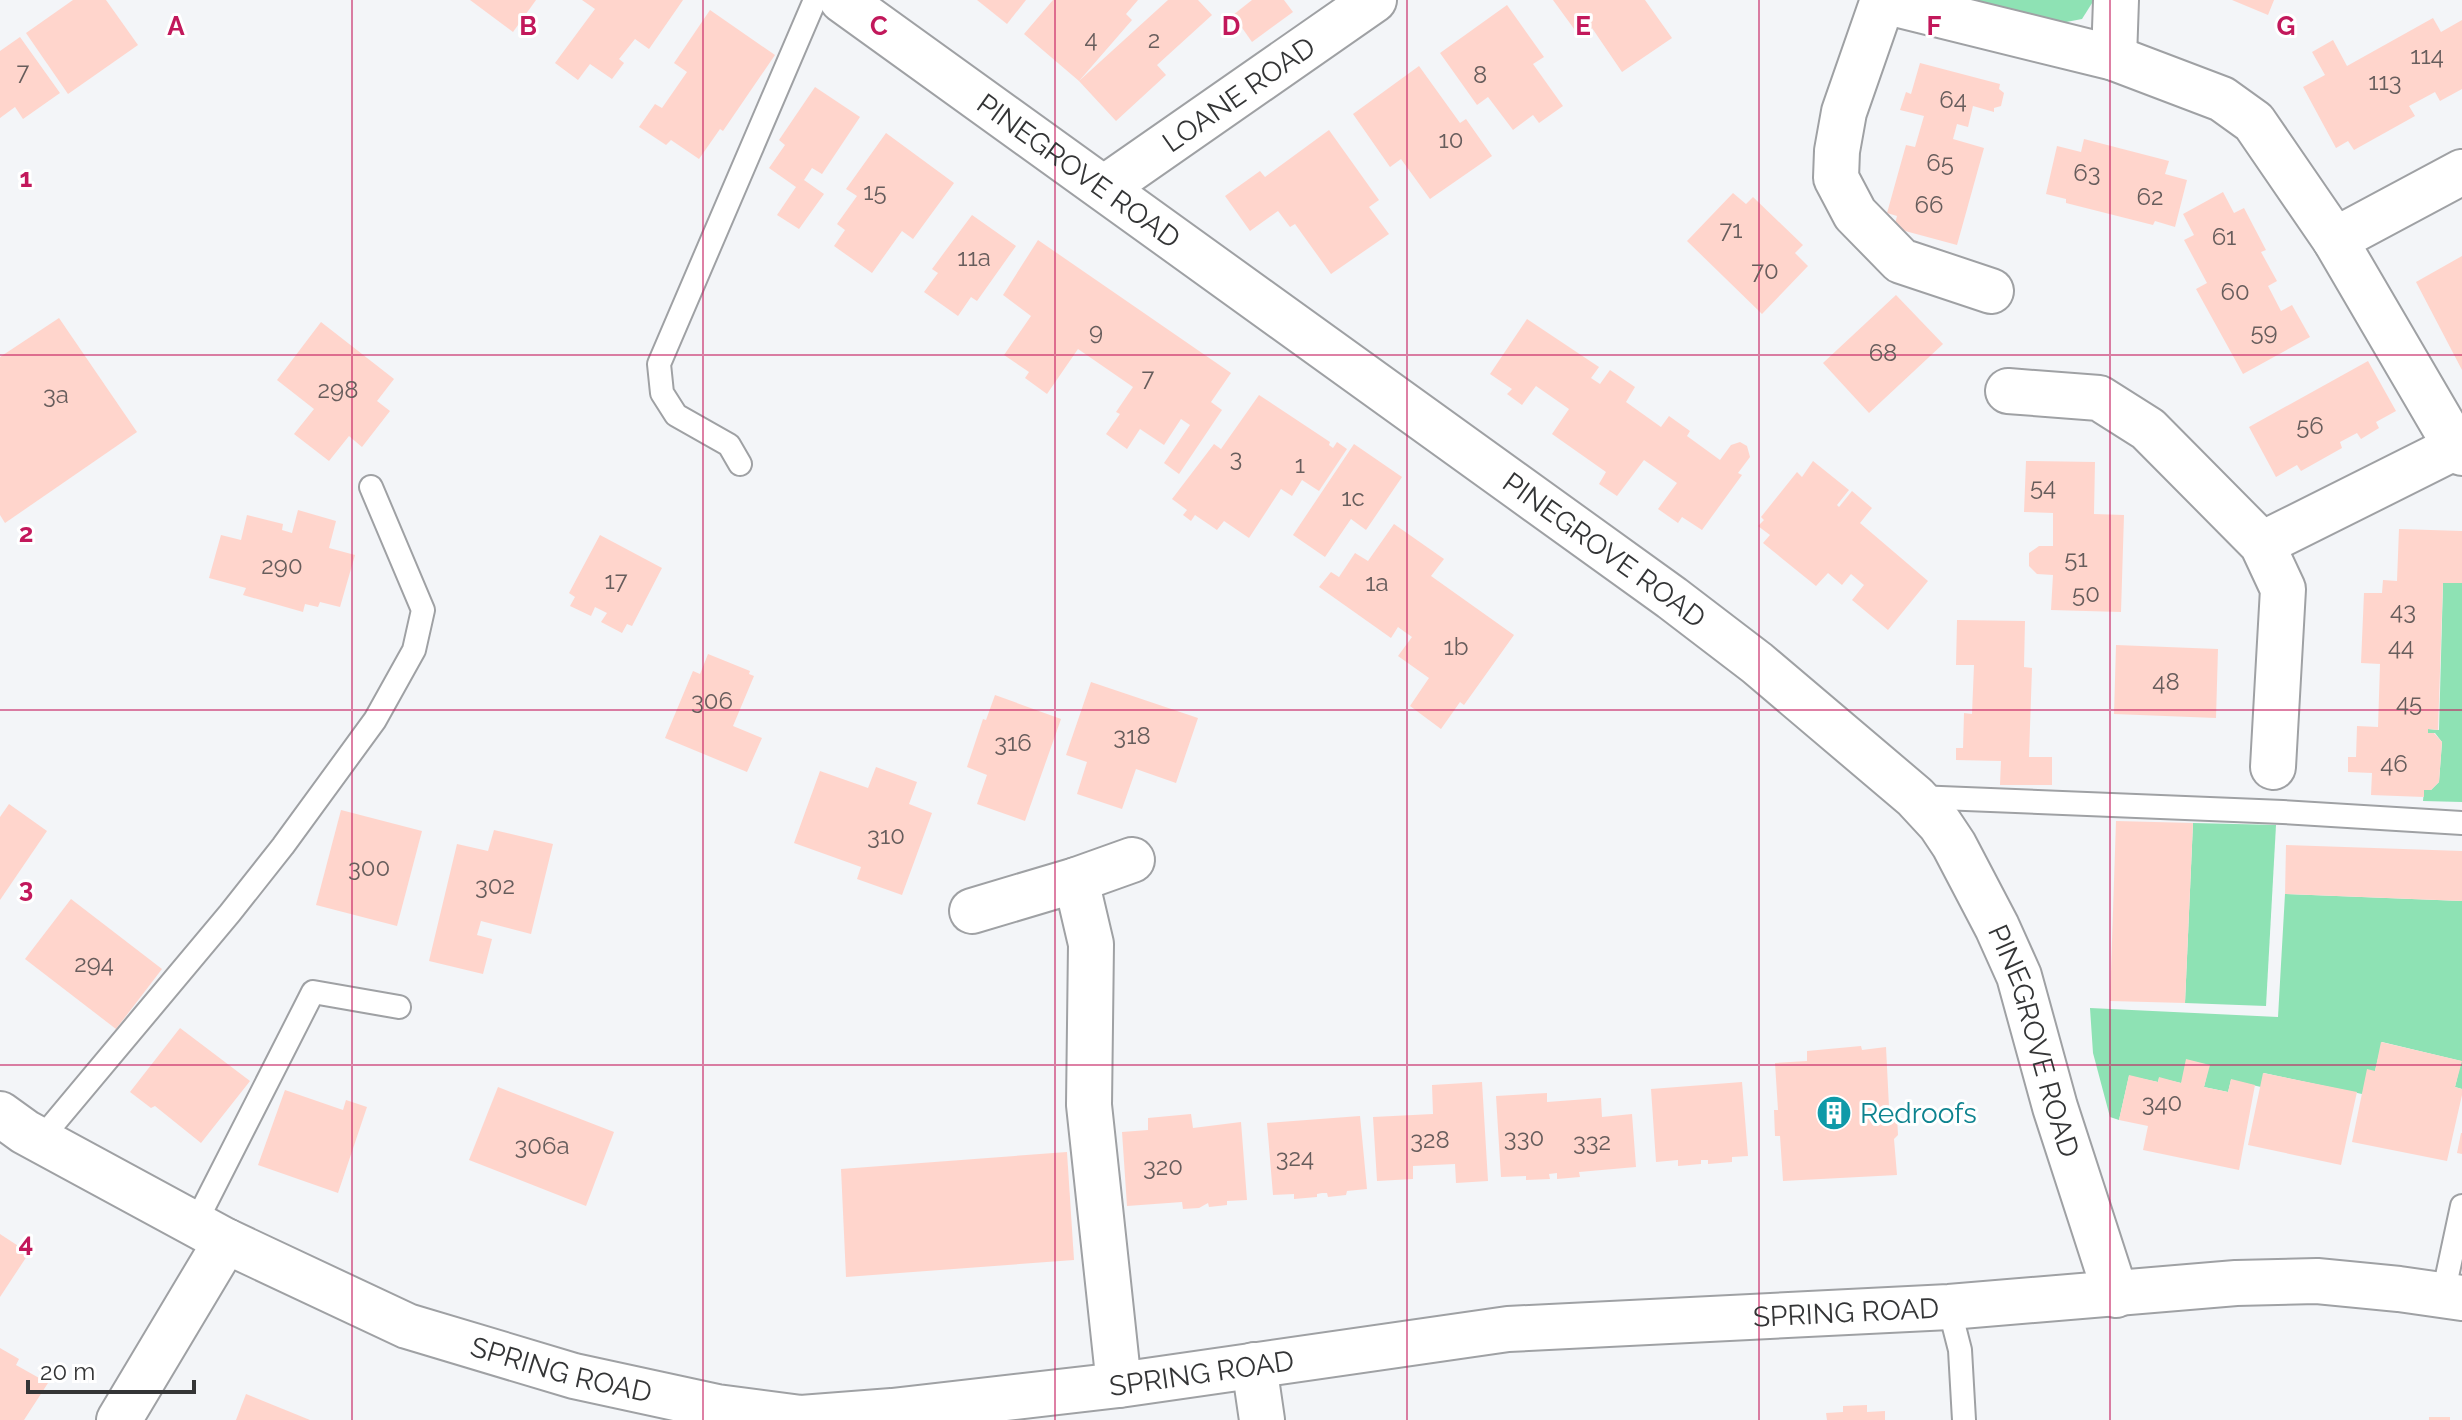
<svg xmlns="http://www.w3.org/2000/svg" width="2462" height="1420" font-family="Raleway,sans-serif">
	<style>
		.green { fill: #8ee2b4 }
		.building { fill: #ffd5cc }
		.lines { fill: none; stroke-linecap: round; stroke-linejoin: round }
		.lane-casing { stroke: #9fa1a4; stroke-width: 26 }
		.street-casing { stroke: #9fa1a4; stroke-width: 48 }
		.secondary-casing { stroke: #9fa1a4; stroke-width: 48 }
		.lane { stroke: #fff; stroke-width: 22 }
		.street { stroke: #fff; stroke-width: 44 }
		.secondary { stroke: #fff; stroke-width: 44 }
		.grid { fill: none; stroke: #c2185b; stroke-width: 2; stroke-opacity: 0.55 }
		.labels { text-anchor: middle; stroke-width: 6; stroke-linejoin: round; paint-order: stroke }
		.number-label { font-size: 24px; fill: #675d5c }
		.street-label { font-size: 28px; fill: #343536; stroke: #fff }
		.culture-label { font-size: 28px; fill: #0d838f; stroke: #fff; text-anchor: start }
		.grid-label { font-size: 26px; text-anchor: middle; font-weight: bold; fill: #c2185b; stroke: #fff; stroke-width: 6; stroke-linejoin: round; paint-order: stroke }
	</style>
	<rect width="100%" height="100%" fill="#f3f5f8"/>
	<g class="green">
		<path d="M1973 0H2094L2082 19 2061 23Z"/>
		<path d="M2443 583H2462V802L2423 801 2424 790H2431L2439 782 2442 742 2435 733H2428V729L2439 730Z"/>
		<path d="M2193 823 2276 825 2266 1006 2185 1003Z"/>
		<path d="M2285 894 2462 901V1089L2455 1087 2461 1061 2382 1042 2375 1071 2362 1094 2264 1073 2261 1087 2231 1080 2228 1092 2204 1087 2209 1065 2181 1083 2159 1078 2158 1082 2129 1076 2119 1120 2110 1117 2093 1053 2090 1008 2278 1017Z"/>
	</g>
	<g class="building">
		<path d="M73 0H106L138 45 68 94 26 33Z"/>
		<path d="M470 0H536L513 32Z"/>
		<path d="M582 0H683L649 49 635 39 619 59 624 63 612 79 590 64 578 80 555 63 595 9Z"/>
		<path d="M977 0H1026L1007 24Z"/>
		<path d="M1053 0H1138L1126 14 1132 20 1079 81 1168 0H1198L1212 15 1157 65 1166 75 1116 121 1079 81 1024 34Z"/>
		<path d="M1252 0H1284L1293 12 1252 42 1233 15Z"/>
		<path d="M1553 0H1645L1672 38 1622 72 1592 28 1580 37Z"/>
		<path d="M2232 0H2274L2268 15Z"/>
		<path d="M1507 5 1544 57 1533 64 1563 106 1539 123 1533 115 1513 130 1488 97 1477 105 1440 53Z"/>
		<path d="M710 10 775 55 723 131 720 129 699 159 671 140 666 145 639 127 655 104 662 108 687 72 674 63Z"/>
		<path d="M2433 18 2441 32 2462 20V89L2440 101 2435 92 2409 106 2415 116 2354 150 2348 141 2336 148 2303 87 2325 75 2312 52 2333 40 2347 66Z"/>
		<path d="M20 37 60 93 23 119 15 107 0 118V51Z"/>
		<path d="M1920 63 2000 84 1999 89 2004 93 2001 106 1994 108V112L1973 106 1968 127 1957 124 1953 139 1984 148 1957 245 1894 228 1897 216 1887 213 1906 145 1915 147 1924 116 1900 110 1906 92 1911 94Z"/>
		<path d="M1419 66 1460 123 1466 119 1492 156 1430 199 1401 159 1390 167 1353 114Z"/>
		<path d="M815 87 860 117 822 174 812 168 804 180 824 194 799 229 777 215 796 187 769 168 785 145 779 140Z"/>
		<path d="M1329 130 1379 200 1369 207 1389 234 1331 274 1295 224 1290 227 1278 211 1250 231 1225 196 1260 171 1265 177Z"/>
		<path d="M886 133 954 183 913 239 902 231 872 273 834 246 845 230 837 224 857 196 846 189Z"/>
		<path d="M2084 139 2169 161 2165 174 2187 180 2175 227 2155 221 2153 225 2066 203V199L2046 194 2057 146 2081 152Z"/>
		<path d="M2223 192 2234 213 2244 208 2266 250 2261 252 2277 281 2268 286 2281 311 2292 305 2310 337 2243 374 2196 289 2207 283 2184 240 2194 235 2183 214Z"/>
		<path d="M1733 193 1746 204 1753 197 1803 245 1795 253 1808 266 1762 314 1687 241Z"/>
		<path d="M972 215 1016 246 977 301 971 297 958 316 924 292 938 273 932 269Z"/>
		<path d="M1038 240 1231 373 1211 402 1222 410 1179 474 1164 463 1190 425 1181 419 1164 445 1140 429 1127 449 1106 434 1120 414 1116 412 1133 387 1078 349 1047 394 1025 378 1029 372 1004 355 1031 316 1003 295Z"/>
		<path d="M2462 256V370L2416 282Z"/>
		<path d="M1896 295 1943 344 1869 413 1823 363Z"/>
		<path d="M59 318 137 432 5 523 0 515V357Z"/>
		<path d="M1527 319 1599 367 1591 378 1600 384 1610 370 1635 387 1626 402 1661 427 1669 416 1690 431 1687 436 1720 460 1731 445 1740 442 1747 446 1750 457 1738 473 1742 475 1702 530 1682 517 1678 523 1658 509 1677 483 1644 460 1617 496 1599 484 1606 472 1552 434 1569 409 1536 386 1522 405 1507 394 1512 389 1490 374Z"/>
		<path d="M321 322 394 379 377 401 390 411 362 447 349 436 329 461 294 434 314 409 277 380Z"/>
		<path d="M2368 361 2396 411 2376 422 2379 428 2361 439 2357 433 2340 442 2342 448 2310 466 2301 471 2297 465 2276 477 2249 427Z"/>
		<path d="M1259 395 1330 442 1329 445 1333 448 1337 442 1347 449 1319 491 1302 480 1292 496 1281 489 1249 538 1224 521 1217 530 1195 515 1191 521 1183 515 1187 510 1172 499 1214 444 1221 449Z"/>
		<path d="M1354 444 1402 477 1366 530 1351 519 1325 557 1293 535Z"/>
		<path d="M1813 461 1849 490 1837 505 1839 507 1852 491 1872 508 1860 523 1928 581 1888 630 1852 600 1864 585 1851 574 1842 585 1828 573 1816 586 1763 543 1770 535 1758 526 1764 520 1761 517 1797 472 1802 477Z"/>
		<path d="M2026 461 2095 462 2094 514 2124 515 2121 612 2051 610 2053 575 2037 574 2029 566V553L2039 546H2053V513L2024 512Z"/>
		<path d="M298 510 336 521 329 548 355 555 340 607 320 602 318 607 305 604 303 612 243 595 246 588 209 578 221 535 241 540 247 515 283 524 282 530 292 533Z"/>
		<path d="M1394 524 1444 559 1431 576 1514 635 1464 705 1460 702 1441 729 1410 706 1429 678 1398 656 1412 637 1398 627 1391 638 1319 587 1331 572 1339 577 1355 553 1368 561Z"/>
		<path d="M2399 529 2462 531V583H2443L2438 730 2428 729V733H2434L2442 742 2439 782 2431 790H2424V797L2371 795 2372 773 2348 772V757H2356L2357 726 2378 727 2380 664 2361 663 2364 593H2382L2383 580 2397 581Z"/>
		<path d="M600 535 662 568 632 626 627 624 622 633 601 622 607 613 595 607 591 616 570 606 575 597 569 593Z"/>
		<path d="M1957 620 2025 621 2024 667 2032 668 2029 757H2052V785H2000L2001 761 1956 760V748H1963L1964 713 1972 714 1974 665H1956Z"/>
		<path d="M2116 645 2218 649 2216 718 2114 714Z"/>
		<path d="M708 654 750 671 749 674 754 676 733 726 762 738 747 772 665 738 693 671 700 674Z"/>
		<path d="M1091 682 1198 718 1176 783 1136 769 1122 809 1077 794 1087 762 1066 755Z"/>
		<path d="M995 695 1061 719 1025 821 977 804 987 775 967 767 983 719 986 720Z"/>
		<path d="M876 767 917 782 909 804 932 813 902 895 857 879 861 867 794 843 820 771 868 788Z"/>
		<path d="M9 804 47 831 0 900V817Z"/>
		<path d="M341 810 422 831 397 926 316 905Z"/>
		<path d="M2116 821 2193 823 2185 1003 2110 1001Z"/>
		<path d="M494 830 553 844 531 934 481 921 477 935 492 939 483 974 429 961 457 844 488 851Z"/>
		<path d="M2286 845 2462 851V901L2285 894Z"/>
		<path d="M71 899 162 969 116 1029 25 959Z"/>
		<path d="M180 1028 250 1081 201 1143 155 1106 151 1108 130 1092Z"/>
		<path d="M2381 1042 2462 1061 2455 1087 2462 1089V1095L2447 1161 2352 1142 2367 1069 2375 1071Z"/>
		<path d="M1861 1046 1862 1050 1886 1047 1889 1107 1897 1116 1898 1135 1894 1139 1897 1175 1783 1181 1780 1136H1775L1774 1110H1778L1775 1063 1807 1061V1051Z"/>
		<path d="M2186 1059 2210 1065 2204 1087 2228 1092 2231 1079 2255 1085 2239 1170 2143 1150 2148 1126 2119 1120 2129 1075 2158 1082 2159 1077 2181 1083Z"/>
		<path d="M2263 1073 2357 1092 2341 1165 2248 1145Z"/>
		<path d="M1482 1082 1488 1181 1456 1183 1455 1164 1413 1166V1179L1377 1181 1373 1117 1433 1114 1432 1085Z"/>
		<path d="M1742 1082 1748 1156 1732 1157V1162L1708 1164V1160H1701V1164L1678 1166V1160L1656 1162 1651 1089Z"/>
		<path d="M498 1087 614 1132 586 1206 469 1160Z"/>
		<path d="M285 1090 343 1110 346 1100 367 1107 338 1193 258 1165Z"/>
		<path d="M1547 1093V1102L1601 1098 1602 1117 1632 1114 1636 1167 1579 1172 1580 1177 1557 1179V1173L1549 1174 1550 1179 1526 1180V1176L1501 1177 1496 1096Z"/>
		<path d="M1191 1114 1193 1128 1241 1122 1247 1200 1227 1201V1205L1209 1207 1208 1203 1199 1208 1183 1209 1182 1202 1127 1206 1122 1132 1148 1130V1118Z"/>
		<path d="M1360 1116 1367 1189 1347 1191 1346 1195 1328 1197 1327 1193H1322L1317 1194V1197L1294 1199V1194L1273 1195 1267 1123Z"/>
		<path d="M2461 1133H2462V1154L2457 1153Z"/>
		<path d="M1067 1152 1074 1260 846 1277 841 1169Z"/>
		<path d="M0 1234 29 1253 0 1297Z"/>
		<path d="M0 1348 19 1359 16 1365 48 1383 24 1420H0Z"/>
		<path d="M246 1394 310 1420H236Z"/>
		<path d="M1867 1405V1412L1885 1411V1420H1827L1826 1413 1843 1412V1406Z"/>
		<rect x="2429" y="1417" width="21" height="3"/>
	</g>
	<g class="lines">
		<defs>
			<g id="lane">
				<path d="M740 464 729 445 676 415 662 393 659 364 815 0"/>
				<path d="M1916 797 2283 812 2462 823"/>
				<path d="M40 1140 230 913 283 846 375 720 414 650 423 610 371 487"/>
				<path d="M195 1224 313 992 399 1007"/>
				<path d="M2443 1295 2462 1206"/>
				<path d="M1949 1307 1960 1350 1964 1420"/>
			</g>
			<g id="street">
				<path id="s1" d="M842 0 1672 598 1757 663 1915 797 1940 824 1954 845 1997 927 2019 976 2055 1107 2116 1295"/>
				<path d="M1883 0 1844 112 1837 151 1836 178 1855 214 1901 261 1991 291"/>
				<path d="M1883 1 2114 58 2222 99 2254 122 2335 240 2456 447 2462 453"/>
				<path d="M2114 58 2116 0"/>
				<path id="s2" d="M1104 188 1374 0"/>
				<path d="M2335 240 2462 172"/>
				<path d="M2008 391 2099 398 2148 429 2262 544 2283 589 2273 767"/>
				<path d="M2262 544 2456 447"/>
				<path d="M1076 880 1132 860"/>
				<path d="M972 911 1076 880 1091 944 1089 1105 1119 1385"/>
				<path d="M1254 1365 1262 1420"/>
				<path d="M119 1420 226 1241"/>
			</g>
			<g id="secondary">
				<path id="s3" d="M0 1114 25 1132 226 1241 407 1326 574 1376 717 1407 801 1418 892 1411 1119 1385 1508 1329 1949 1307 2236 1283 2317 1281 2399 1289 2462 1298"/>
			</g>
		</defs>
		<use href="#lane" class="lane-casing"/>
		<use href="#street" class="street-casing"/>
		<use href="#secondary" class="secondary-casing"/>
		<use href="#lane" class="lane"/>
		<use href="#street" class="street"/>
		<use href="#secondary" class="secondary"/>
	</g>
	<path class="grid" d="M352 0V1420M703 0V1420M1055 0V1420M1407 0V1420M1759 0V1420M2110 0V1420M0 355H2462M0 710H2462M0 1065H2462"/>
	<defs>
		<symbol id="building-disc" viewBox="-11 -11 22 22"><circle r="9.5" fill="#0f9aa8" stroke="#fff"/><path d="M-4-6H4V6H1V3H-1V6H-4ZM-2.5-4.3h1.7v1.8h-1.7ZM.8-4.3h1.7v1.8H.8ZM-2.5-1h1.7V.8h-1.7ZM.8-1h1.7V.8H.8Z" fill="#fff"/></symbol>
	</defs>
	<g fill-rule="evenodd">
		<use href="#building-disc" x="1814" y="1093" width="40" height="40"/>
	</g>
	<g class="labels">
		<g class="number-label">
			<text x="1091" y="47">4</text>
			<text x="1154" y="48">2</text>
			<text x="2427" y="64">114</text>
			<text x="23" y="80">7</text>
			<text x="1480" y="83">8</text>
			<text x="2385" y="90">113</text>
			<text x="1953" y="108">64</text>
			<text x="1451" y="148">10</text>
			<text x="1940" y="171">65</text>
			<text x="2087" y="181">63</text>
			<text x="875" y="200">15</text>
			<text x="2150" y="205">62</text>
			<text x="1929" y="213">66</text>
			<text x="1731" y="238">71</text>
			<text x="2224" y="245">61</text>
			<text x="974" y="266">11a</text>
			<text x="1765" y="279">70</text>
			<text x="2235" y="300">60</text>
			<text x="1096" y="340">9</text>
			<text x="2264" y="340">59</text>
			<text x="1883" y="361">68</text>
			<text x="1148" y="386">7</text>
			<text x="338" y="398">298</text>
			<text x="56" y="403">3a</text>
			<text x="2310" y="434">56</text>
			<text x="1236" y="466">3</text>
			<text x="1300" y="473">1</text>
			<text x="2043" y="495">54</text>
			<text x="1353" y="506">1c</text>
			<text x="2076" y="567">51</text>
			<text x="282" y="574">290</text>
			<text x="616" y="589">17</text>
			<text x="1377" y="591">1a</text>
			<text x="2086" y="602">50</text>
			<text x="2403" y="619">43</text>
			<text x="1456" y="655">1b</text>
			<text x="2401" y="655">44</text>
			<text x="2166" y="690">48</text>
			<text x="712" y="709">306</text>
			<text x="2409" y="711">45</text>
			<text x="1132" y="744">318</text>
			<text x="1013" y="751">316</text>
			<text x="2394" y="772">46</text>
			<text x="886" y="844">310</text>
			<text x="369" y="876">300</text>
			<text x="495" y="894">302</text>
			<text x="94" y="972">294</text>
			<text x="2162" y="1111">340</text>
			<text x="1524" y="1146">330</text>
			<text x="1430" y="1148">328</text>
			<text x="1592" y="1150">332</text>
			<text x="542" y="1154">306a</text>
			<text x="1295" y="1166">324</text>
			<text x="1163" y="1175">320</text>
		</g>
		<g class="street-label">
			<text dy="10" stroke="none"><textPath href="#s2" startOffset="164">LOANE ROAD</textPath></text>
			<text dy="10" stroke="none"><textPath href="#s1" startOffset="292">PINEGROVE ROAD</textPath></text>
			<text dy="10" stroke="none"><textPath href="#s1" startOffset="940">PINEGROVE ROAD</textPath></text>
			<text dy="10" stroke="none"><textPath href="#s1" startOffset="1612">PINEGROVE ROAD</textPath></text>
			<text dy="10" stroke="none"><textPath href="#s3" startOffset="1916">SPRING ROAD</textPath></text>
			<text dy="10" stroke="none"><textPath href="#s3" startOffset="620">SPRING ROAD</textPath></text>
			<text dy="10" stroke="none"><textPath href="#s3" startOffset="1268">SPRING ROAD</textPath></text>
		</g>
		<g class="culture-label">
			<text x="1860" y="1123">Redroofs</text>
		</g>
	</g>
	<g class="grid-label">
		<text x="176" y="35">A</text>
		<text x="528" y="35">B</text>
		<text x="879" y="35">C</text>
		<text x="1231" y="35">D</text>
		<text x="1583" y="35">E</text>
		<text x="1934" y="35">F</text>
		<text x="2286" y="35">G</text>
		<text x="26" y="187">1</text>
		<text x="26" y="542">2</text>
		<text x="26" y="897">3</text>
		<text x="26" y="1252">4</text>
	</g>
	<path d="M28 1380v12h166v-12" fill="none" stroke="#343536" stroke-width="4"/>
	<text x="40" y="1380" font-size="24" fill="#343536" stroke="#ffffff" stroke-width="6" paint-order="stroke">20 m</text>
</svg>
